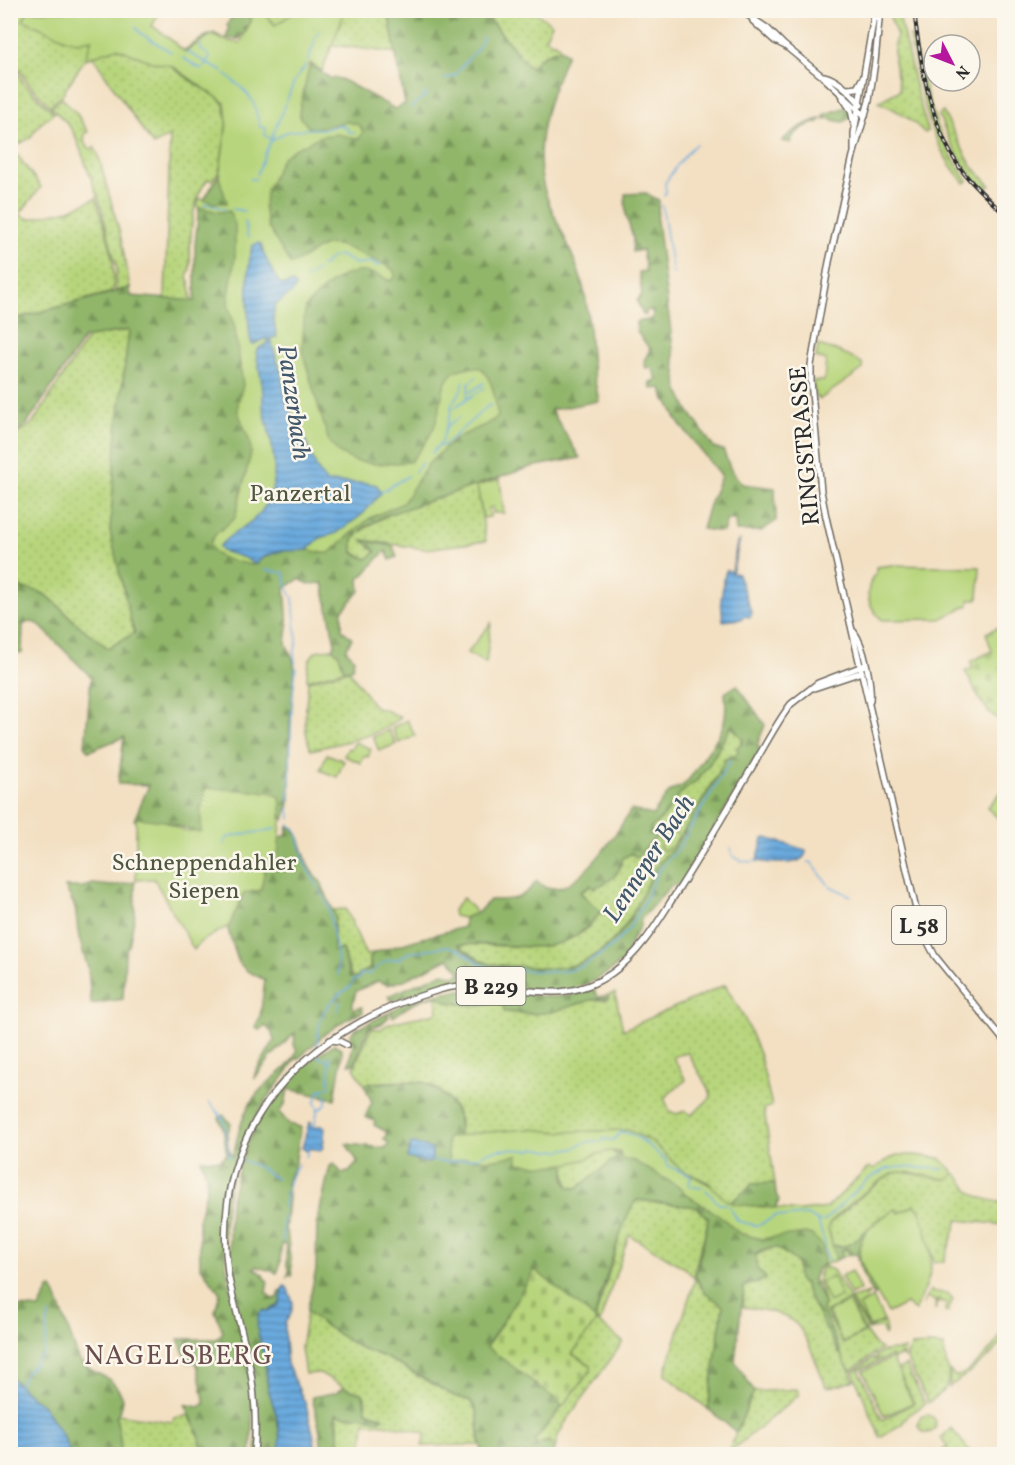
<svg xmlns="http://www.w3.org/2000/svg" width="1015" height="1465" font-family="Vollkorn,serif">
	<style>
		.grass { fill: url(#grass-dots); stroke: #718053; stroke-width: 1.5; fill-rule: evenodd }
		.forest { fill: url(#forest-firs); stroke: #5e704b; stroke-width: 1.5; fill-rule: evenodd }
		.cemetery { fill: url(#cemetery-stones); stroke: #718053; stroke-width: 1.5 }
		.park { fill: #b7d57b; stroke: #718053; stroke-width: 1.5 }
		.water { fill: url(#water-rules); stroke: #4b6a84; stroke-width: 1.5 }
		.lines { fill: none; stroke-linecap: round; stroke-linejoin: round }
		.stream { stroke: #6baade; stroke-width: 1.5 }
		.major-casing { stroke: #716a60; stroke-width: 8 }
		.major { stroke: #fff; stroke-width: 5 }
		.rail-casing { stroke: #2b2b2b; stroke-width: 4 }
		.rail { stroke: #fbf7ec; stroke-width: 1.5; stroke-dasharray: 4.5; stroke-linecap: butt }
		.labels { text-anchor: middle; stroke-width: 5; stroke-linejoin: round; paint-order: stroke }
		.shield { fill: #fbf7ec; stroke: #696865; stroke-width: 1.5 }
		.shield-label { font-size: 22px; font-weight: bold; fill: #2b2b2b }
		.street-label { font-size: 24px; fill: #2b2b2b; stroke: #fbf7ec }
		.park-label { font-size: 24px; fill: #4e563f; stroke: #fbf7ec }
		.water-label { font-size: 26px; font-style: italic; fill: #41576a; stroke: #fbf7ec }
		.quarter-label { font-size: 27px; letter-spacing: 1.5px; fill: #6a4f4e; stroke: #fbf7ec }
	</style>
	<defs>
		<pattern id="grass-dots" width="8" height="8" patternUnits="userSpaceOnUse" patternTransform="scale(1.5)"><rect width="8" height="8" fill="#b7d57b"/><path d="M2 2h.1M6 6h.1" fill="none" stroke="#9eb76a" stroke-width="1.8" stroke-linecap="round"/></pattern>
		<pattern id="forest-firs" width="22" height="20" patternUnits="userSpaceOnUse" patternTransform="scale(1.5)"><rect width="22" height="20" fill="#91b66b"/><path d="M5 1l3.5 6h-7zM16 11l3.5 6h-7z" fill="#779458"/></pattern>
		<pattern id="cemetery-stones" width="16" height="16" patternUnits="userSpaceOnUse" patternTransform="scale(1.5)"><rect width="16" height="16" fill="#b7d57b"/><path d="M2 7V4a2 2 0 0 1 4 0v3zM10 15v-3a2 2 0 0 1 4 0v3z" fill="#9eb76a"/></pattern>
		<pattern id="water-rules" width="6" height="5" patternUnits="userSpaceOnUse" patternTransform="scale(1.5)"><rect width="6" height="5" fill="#6baade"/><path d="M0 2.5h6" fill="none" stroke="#588bb4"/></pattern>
	</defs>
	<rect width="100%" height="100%" fill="#fbf7ec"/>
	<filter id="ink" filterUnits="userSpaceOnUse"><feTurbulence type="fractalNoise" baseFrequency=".0167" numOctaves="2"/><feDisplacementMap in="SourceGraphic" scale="12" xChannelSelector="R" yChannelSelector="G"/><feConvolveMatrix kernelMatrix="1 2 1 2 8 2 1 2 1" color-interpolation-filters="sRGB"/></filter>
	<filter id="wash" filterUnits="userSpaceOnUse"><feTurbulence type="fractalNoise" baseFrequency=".008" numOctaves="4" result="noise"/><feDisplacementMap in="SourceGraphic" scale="24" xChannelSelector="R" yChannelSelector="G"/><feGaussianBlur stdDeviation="1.35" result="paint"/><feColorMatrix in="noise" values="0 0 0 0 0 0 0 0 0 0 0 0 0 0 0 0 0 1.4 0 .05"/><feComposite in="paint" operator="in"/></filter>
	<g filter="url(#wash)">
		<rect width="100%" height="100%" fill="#f3e0c3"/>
		<g class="grass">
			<path d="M10 11H155L156 19 153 24 140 28 172 64 174 69 218 98 224 105 227 122 220 167 218 173 212 181 208 179C193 196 191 227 190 249 190 258 192 269 187 277L190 284 192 301 165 299 170 136 153 145 93 57 85 59 62 95 50 106 28 83 11 56Z"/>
			<path d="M253 11H388L396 53 332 45 320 72 311 65V63L242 39 247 32 245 30 246 27 250 26 249 23 252 19 250 18Z"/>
			<path d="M492 11H533L552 24 545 38 558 45 561 49 541 57 530 69 489 18Z"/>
			<path d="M888 11H898L917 93 928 131 925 133C909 118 900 111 878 102L900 90 894 61V44L897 36Z"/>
			<path d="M909 36H912C927 92 932 133 968 181L965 183C927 145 921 86 909 36Z"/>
			<path d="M11 59 24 83 54 113 39 125 30 138 12 148 41 187 11 225Z"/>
			<path d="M62 98 77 114 88 132 85 133 84 142 89 148 93 149 94 147 98 154 121 238 130 288 115 291 117 269 100 203 75 135 68 124 51 107Z"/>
			<path d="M943 112 971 165 990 185 986 190C963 169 949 144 939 115Z"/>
			<path d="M96 198C104 225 119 265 112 292L11 320V227L20 215 29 219 69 210Z"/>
			<path d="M130 330 131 622 135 633 108 648C96 639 85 631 74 621 51 600 48 588 13 588L11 582V439L33 423 88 337Z"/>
			<path d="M477 485 486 541 425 549 365 540 376 552 367 559 353 552V539C384 508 436 499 477 485Z"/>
			<path d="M349 670 371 702 378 709H384L401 718C375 738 343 742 311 750 301 725 307 706 308 681Z"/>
			<path d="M732 725 743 739 738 753 720 771 672 850C654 863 648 885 638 904 623 933 598 962 564 967 540 971 514 966 490 964L480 960 457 944C493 944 545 954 578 935 587 930 594 921 600 912L580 893 620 868 622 858 632 853 637 857 657 836 649 829 663 817 679 794 698 779 710 763Z"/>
			<path d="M346 909 366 955 373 953 370 959V969L360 973 357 977 350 978 351 974 342 949 333 951C334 937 336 923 333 910Z"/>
			<path d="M725 985 744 1017 760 1056 772 1106 764 1109 775 1183 751 1184 749 1188 727 1205 713 1190 711 1184 692 1175 614 1153 621 1155 577 1188H569L566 1173 457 1140C459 1133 461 1128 460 1121 457 1105 437 1084 421 1082 404 1080 386 1082 368 1083L364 1085 354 1068 371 1029H381C391 1019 422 1018 438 1012L436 995 442 997 446 1002 476 1006 496 1002 504 1004V1012L534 1014 568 1007 591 1000H607L610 997 608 995 615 993 623 1030ZM687 1052 710 1091 711 1097 692 1115 685 1111 676 1114 670 1111 664 1098 686 1080 673 1057Z"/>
			<path d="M894 1172C912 1171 930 1179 948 1179L955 1173C962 1179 966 1188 971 1192 979 1199 994 1201 1004 1203V1225L958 1220 944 1262H934L921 1212 915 1205C904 1212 899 1211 887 1215 872 1219 865 1236 860 1249L836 1260 828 1228 829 1224 865 1193Z"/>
			<path d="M638 1200 697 1207 708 1219C707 1234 691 1269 696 1279 701 1291 714 1297 723 1306L708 1409 665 1374 695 1279 685 1268 629 1235 600 1322 595 1319 622 1229 631 1206Z"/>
			<path d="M774 1247 779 1248 797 1262 798 1279 801 1283H805L806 1291 850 1372 854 1380 852 1381 841 1385 826 1387C820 1372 807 1334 796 1324 782 1312 760 1309 743 1307L744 1286 758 1283 766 1278 757 1269 756 1255Z"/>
			<path d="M823 1266 833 1270 869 1330 864 1329 849 1300 826 1312 843 1344 864 1333V1330L875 1345 881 1349 851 1371 846 1365 822 1310C829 1292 809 1287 823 1266Z"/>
			<path d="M930 1290 933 1292 947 1293 953 1299 948 1312 945 1311 947 1303 938 1301 935 1310 936 1301 927 1298 923 1304Z"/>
			<path d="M870 1293 865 1297 866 1301 859 1305 870 1328 881 1323 885 1324 886 1334 884 1335 882 1328 870 1329 851 1300 852 1298Z"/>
			<path d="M307 1311 321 1323 358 1346 387 1358 454 1396 469 1400 473 1404 477 1413 480 1445 422 1446 426 1433 390 1425 365 1422 362 1454H340L339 1429 336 1414C345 1417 352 1416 361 1416 367 1416 374 1420 381 1420V1416L366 1411 365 1397 361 1393 349 1390 320 1373 305 1374 301 1348Z"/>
			<path d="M595 1320 623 1342 565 1423 558 1436 554 1454 553 1446 545 1442 537 1444 534 1441 582 1382 591 1366 572 1354 595 1323Z"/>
			<path d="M1004 1320C1004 1325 1005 1331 1004 1335 1000 1353 964 1376 949 1387L950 1371 955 1376C968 1376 992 1349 998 1339 1001 1334 1002 1326 1004 1320Z"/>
			<path d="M930 1345 944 1346C943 1354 945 1357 947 1365 953 1385 943 1393 928 1403L908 1362 907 1356 911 1346Z"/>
			<path d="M905 1349 904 1358 902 1355 894 1359 891 1356 859 1370 882 1420 914 1403 898 1369 906 1365 925 1404 908 1416 902 1424 880 1437 853 1372 873 1358 875 1360 877 1359 875 1356 884 1351 898 1350 900 1352V1350Z"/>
			<path d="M797 1389 799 1395 727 1454 735 1437V1431L738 1430 753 1392Z"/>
			<path d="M117 1414 172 1422 174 1418 188 1415 195 1426 204 1454H121C120 1442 115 1425 117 1414Z"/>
			<circle cx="927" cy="1424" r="9"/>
			<path d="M951 1428 970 1451 964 1454H946L943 1450 948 1447 941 1438Z"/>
		</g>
		<g class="forest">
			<path d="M230 11H253H250L249 17 252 19 249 23 250 26H245L244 29 247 32V35L242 34 239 39 226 38 229 28 227 26 232 15Z"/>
			<path d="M388 11H492L489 19 530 68C539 58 547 51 561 49L567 54C549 96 530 148 546 195 557 225 574 252 582 283 589 307 589 331 591 356 592 371 596 386 599 401L551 410 580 458 531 467 384 516 365 527 353 539V553L367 559 376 552 363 540 393 546 397 557 390 560 386 551C375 560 370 570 359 579L360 591 342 611V630L352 638 346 650 354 659 352 669 344 670 339 655 333 649 335 644 323 583 309 584 299 579 285 588 288 626 286 643 293 659 295 669 290 726V800L284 820 279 813 202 834 165 821 134 820 149 785 118 784 124 737 89 751 85 747 91 677 37 623 28 622 23 625 22 653 11 652 10 582 13 588C48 588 51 600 74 621 85 631 96 639 108 648L135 633 131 622 110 532 117 429 129 330 84 338 27 424 11 437V320L130 288 131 296 195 301V245L199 208 220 173 228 119 227 107 223 100 200 87 174 68 180 53 204 37 214 33 226 40 302 60 330 78 341 79 395 109 405 104ZM263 393 307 549C287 548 271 551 254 564Z"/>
			<path d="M846 107 851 117 843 122 832 120 831 118 819 120V122C806 125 796 131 790 140L792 141 791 143 782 141C794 129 808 121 825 118L824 115Z"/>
			<path d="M646 193 659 201 657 221 678 388 688 410 714 448 723 450 731 470 742 484 775 488 776 521 761 531H736L735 520 727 519 723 532 702 529 709 505 721 476 678 422 668 402 665 400 662 388 651 389 650 382 657 380 652 368H646L644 361 650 349 637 332 636 322 652 319 653 311 646 310V315H643L637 301 642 294 639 272 646 271 642 250 632 252 633 238 626 215 625 194Z"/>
			<path d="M737 685 765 725 757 745 759 746 758 754 681 884 670 886 641 919 640 926 627 949 632 953C611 973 585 990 555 991 528 992 500 983 472 983 443 984 419 992 391 1001L388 996 443 973 455 976 461 973 449 958 404 980 388 985 378 981 356 991 352 1007 354 1009 362 1007 363 1012 347 1019 325 1034 299 1058 294 1060C288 1074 277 1084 268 1097 251 1122 238 1151 231 1180 211 1253 239 1311 250 1382 253 1406 253 1430 251 1454H204L198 1432 185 1404 198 1407 205 1404 197 1364 194 1362 188 1363 178 1339H217L223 1332 215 1311 220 1293 200 1266 199 1217 207 1187 206 1175 201 1159 220 1160 227 1154 223 1128 219 1118 223 1115 231 1124C226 1132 226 1150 233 1156 238 1134 242 1113 256 1095 268 1079 290 1070 297 1051L294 1045 295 1033 271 1057 255 1078V1073L274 1041 272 1033 266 1026 259 1030 255 1027 260 1017 265 980 247 971 239 963 228 930 234 905 264 867 278 837 286 836 288 827 293 828 299 838 308 865 315 877 321 882 336 918 333 927 334 941 333 951 342 949 350 977H357L360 973 370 969V959L373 953 422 938 464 927V918L478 912 490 900C514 900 522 900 537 881L546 888C551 888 559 889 564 886 591 873 616 834 631 810L653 815C658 808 663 798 670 792 673 789 678 788 682 786 693 777 699 764 707 753 723 730 728 722 725 693ZM731 726 743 739V743L737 747 738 753 725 759 714 782 672 850C647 869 642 904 624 928 612 946 585 965 563 967 548 969 532 967 517 966 508 966 498 966 489 964 477 961 467 952 458 945 515 939 557 967 601 912L580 892 590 885 594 888C611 881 618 877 623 858L632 853 636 858 657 836 650 829 663 817 680 794 698 779 710 763Z"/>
			<path d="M135 882V914L129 946 126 949 125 956 123 999 91 1004 88 968 79 938 75 907 65 887H83L93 884 112 886Z"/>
			<path d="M593 988 598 997 608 995 609 998 591 1000 552 1012 534 1014 504 1012 503 1004 496 1002 476 1006 446 1002C433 987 406 1008 393 1017L390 1012C411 997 453 989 479 989 518 989 556 1007 593 988Z"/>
			<path d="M388 1013 389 1017 381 1024 369 1028 354 1064H349L353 1044 350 1036 354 1030Z"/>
			<path d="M334 1044 342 1049V1056L335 1099 288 1089 285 1105 279 1112 289 1124 301 1127 295 1164 287 1182 288 1199 285 1229 288 1238 292 1277 291 1274 287 1277 289 1272 286 1262V1246L283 1243C278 1252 283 1263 277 1273L256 1266 254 1268 262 1274 268 1282 266 1292 272 1299 278 1298 280 1291 284 1289 279 1305 268 1311 264 1310 257 1328 265 1361 268 1388 277 1417 280 1438 279 1454H256L257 1421 230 1266 229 1225 230 1203 239 1167 247 1145 255 1127 274 1096 292 1074Z"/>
			<path d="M423 1082C446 1092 466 1114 457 1140L564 1160 566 1182 569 1188H577L620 1155 614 1153 611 1149 692 1175 711 1184 713 1190 727 1205 749 1188 751 1184 775 1183 776 1194 779 1200 776 1208 758 1211 743 1205H739L737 1232 762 1239 764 1234 829 1231 832 1245C851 1249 854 1241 866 1230L878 1290 874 1296 862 1273 857 1254 849 1255 846 1248 841 1251 842 1257 822 1265 817 1270 813 1279 824 1303 822 1310 840 1350 839 1353 806 1291 805 1283H801L798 1279 797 1262 777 1248H767L756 1254 757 1269 766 1278C759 1285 751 1281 744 1286L735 1361 754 1391 737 1431H735L708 1409 723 1306 704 1291 695 1276 707 1227 708 1218 697 1207 637 1200C626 1208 598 1302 595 1319L535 1270 487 1346 558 1401 562 1407 534 1441 537 1444 549 1441 553 1446 554 1454H482L477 1413 473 1404 469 1400 454 1396 387 1358 358 1347 321 1323 307 1311 316 1270 317 1222 330 1166 334 1164 342 1173 349 1172 358 1162 346 1144 385 1148 389 1144 384 1139 387 1132 374 1125 375 1121 365 1117 372 1102 364 1085 368 1083Z"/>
			<path d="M52 1288 56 1295 79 1360C94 1378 110 1370 123 1398L122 1406 116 1417 120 1437 121 1454H70L64 1438 42 1404 30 1396 11 1377V1306L39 1309 49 1289Z"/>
			<path d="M343 1387 363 1394 366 1411 383 1418 381 1420C374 1420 367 1416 361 1416 352 1416 345 1417 336 1414L340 1454H322L320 1431 312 1397 338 1392Z"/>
		</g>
		<g class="cemetery">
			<path d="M1004 625V724L989 712 980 700 965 671 973 668 970 662 992 651 986 633Z"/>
			<path d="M535 1270 595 1319V1323L572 1354 591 1366V1370L562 1407 558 1401 487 1347Z"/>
		</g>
		<g class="park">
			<path d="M28 11H159L160 12 152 26C164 33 175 43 185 52L211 35 224 40 240 43 248 28 254 11H262L275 25 297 11H345L322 71 310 63 299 112 300 117 310 129 348 122 359 125 363 131 359 139 337 134 321 136 293 150 282 158 266 192 264 208 268 227 290 264C303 261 311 251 323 246 340 239 368 259 385 265L392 269 396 276 390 281C354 258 330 281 305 308L302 351 329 442 340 454 355 461 376 464 410 462C419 451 429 440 434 427 447 397 435 363 481 368 494 380 495 401 498 417L485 425 456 438 429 463 403 503 370 518 329 553C321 554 313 550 305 549 285 547 268 554 252 565 237 561 213 561 210 543L216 534 235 518 251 453 250 442 238 412V403L243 385 235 329 228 303 235 257V225L230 211 219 212 197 207 199 198 213 203H227L219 177 227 122 225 103 172 66 152 62 117 48 85 59 92 39 77 42 68 40 23 20Z"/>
			<path d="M818 345 838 351 862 363 863 369 820 399 815 396 813 381H824L826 360 816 358Z"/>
			<path d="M500 479 504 513H493V507L489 508 490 517 483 518 477 486Z"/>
			<path d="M892 565 980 567 978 599 969 600V605L940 619 882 620C868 606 864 594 873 576L876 575V567Z"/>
			<path d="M491 623 486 663 467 653Z"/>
			<path d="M333 649 339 655 344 670 307 680C307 671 308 656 317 651 321 649 329 650 333 649Z"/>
			<path d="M407 720 415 736 399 743 392 728Z"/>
			<path d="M389 730 396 744 379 751 373 737Z"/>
			<path d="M355 742 371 749 368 757 364 756 361 763 344 756 348 748 351 749Z"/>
			<path d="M327 754 344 761 337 777 320 770Z"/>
			<path d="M206 788 269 792 280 797C284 820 278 839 278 861L266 863 261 890 244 893 229 926 200 942 194 950 154 879 136 880V818L165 821 185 831 201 832V806Z"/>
			<path d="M1004 789V823L987 808Z"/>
			<path d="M670 827 679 836 671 847 664 851 660 847 658 836 665 828Z"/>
			<path d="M463 898 474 910V914L463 918 454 916 453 910Z"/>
			<path d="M531 1129 558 1132 628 1130 653 1142 680 1169 710 1185 727 1201 734 1204 800 1211 827 1208 869 1167 873 1169 896 1155H915L940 1158 955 1173 948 1179C932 1179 917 1172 901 1172 886 1171 840 1212 829 1224L828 1228 836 1260 824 1265 823 1246 812 1235 805 1233 761 1239 739 1233 719 1215 685 1194 681 1188 634 1161 622 1159 620 1152C602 1148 591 1159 575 1162 556 1167 537 1166 518 1163V1155L489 1160 466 1158 449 1162 447 1139 449 1138 476 1133Z"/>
			<path d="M915 1205C922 1211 923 1221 926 1230 936 1268 931 1276 915 1311L906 1304 888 1313C863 1267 835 1242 896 1209L899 1213Z"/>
			<path d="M851 1271 860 1290 851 1295 841 1276Z"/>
			<path d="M833 1277 841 1296 829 1302 820 1282Z"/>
			<path d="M873 1298 884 1321 870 1327 859 1305Z"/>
			<path d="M848 1302 864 1332 843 1343 828 1312Z"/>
			<path d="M892 1358 913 1403 884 1416 863 1371Z"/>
		</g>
		<g class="water">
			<path d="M258 243 261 244C262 251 277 284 283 285 286 285 290 283 293 283L296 287 293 292 275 305 273 316 277 337 270 338 281 372 286 400 297 426 305 439 317 469 326 482 366 483 377 485 381 493 363 514 337 533 320 538 307 550 280 551 266 556 254 564 245 558 222 551 219 547C229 533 249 527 261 512 284 481 272 445 264 411 262 405 263 399 263 393 262 379 258 365 256 352L259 348 267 344V338L252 345C247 331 249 317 248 303 247 283 248 265 252 246Z"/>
			<path d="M740 539 732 573 738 574 752 614 750 617 744 616 742 619 723 621 721 600 725 573 727 570 732 572 737 543Z"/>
			<path d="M766 838 806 850C807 868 770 863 757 861L763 839Z"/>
			<path d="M311 1122 313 1128 322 1125 325 1127 323 1147 320 1151 311 1148 307 1151 302 1148 309 1123Z"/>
			<path d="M411 1143 432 1149V1161L428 1163 407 1158Z"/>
			<path d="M284 1286 287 1287 293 1302 291 1314 285 1323V1341L287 1364 306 1405 314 1437 315 1454H277H279L280 1438 277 1417 268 1388 265 1361 257 1328 258 1317 261 1311H268L279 1305Z"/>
			<path d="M10 1377 30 1396 42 1404 64 1438 70 1454H11Z"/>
		</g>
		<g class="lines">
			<g class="stream">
				<path d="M136 27 140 33 171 52"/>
				<path d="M315 38 319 31"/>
				<path d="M187 52 207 63 210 56 200 49 201 45"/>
				<path d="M183 58 201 69 207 63 223 72"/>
				<path d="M308 60 315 41"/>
				<path d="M225 74C234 82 248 91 253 102 255 106 258 120 260 127L266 128 265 135 270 139"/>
				<path d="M444 79 456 75C463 61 479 53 483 37"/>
				<path d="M410 108 426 95V92"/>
				<path d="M271 141 286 132 307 129H327L337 125 346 127 349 132 355 133"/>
				<path d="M257 174 295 80 305 67V64"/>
				<path d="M250 179H256"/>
				<path d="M664 196 666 192 665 183C674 170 682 156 696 144"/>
				<path d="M204 205 209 204 225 209"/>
				<path d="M662 205 673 274"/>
				<path d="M233 209 244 211"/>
				<path d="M245 221 247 235 249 237"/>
				<path d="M336 256 339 255 356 264 371 262 378 266 381 264"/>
				<path d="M321 266H324L327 261 333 257"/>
				<path d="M305 279 317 270"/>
				<path d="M470 392 484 383"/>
				<path d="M467 398 469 383 476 377"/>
				<path d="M452 409 484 388"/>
				<path d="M446 427 460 417"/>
				<path d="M439 446H443L489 405 491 406"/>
				<path d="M432 453 442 441 451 412 452 403 459 394 464 381"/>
				<path d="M415 472 422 463"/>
				<path d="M381 492 408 476"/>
				<path d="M265 570 284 573 288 589 293 598 297 642 294 653 295 664"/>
				<path d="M289 802 292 701 296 667"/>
				<path d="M289 807 290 819"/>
				<path d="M289 825 296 829 306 866 328 905 337 953 338 975"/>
				<path d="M224 845 225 839C240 831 262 835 276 828"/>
				<path d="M731 848 732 855C739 861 747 863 757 861"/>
				<path d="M808 862H811L828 884"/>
				<path d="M830 886 851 896"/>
				<path d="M352 984 353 980 359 979 360 974H369L386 961 398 959 408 953 447 946 458 949 484 966 497 969 557 972 571 970 586 964 612 947 628 930 643 905 658 871 678 849 730 761"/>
				<path d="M337 1011 340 1002"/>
				<path d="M317 1049C317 1016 325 1003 351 986"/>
				<path d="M317 1054 320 1058 327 1060 330 1065"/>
				<path d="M209 1102 224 1120 229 1156 232 1158"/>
				<path d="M319 1110 326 1104 327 1097 323 1092 319 1091"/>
				<path d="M314 1128 318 1108 314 1101 317 1099 319 1090 329 1088V1086L330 1055"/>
				<path d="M562 1151 564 1149H574C581 1142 594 1140 602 1142L603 1139 614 1140 621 1132C636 1133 648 1145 660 1155V1158H665L667 1165C676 1169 681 1173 691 1175L689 1186 702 1188"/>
				<path d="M306 1157 308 1150"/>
				<path d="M243 1161 257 1166 277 1179"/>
				<path d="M432 1161 448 1162 479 1157C494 1146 516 1150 533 1150L534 1148 550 1151 557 1150 560 1152"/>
				<path d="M706 1190 719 1204H725L731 1208"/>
				<path d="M732 1211 738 1221 758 1226 777 1215 784 1217 807 1215 820 1222"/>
				<path d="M818 1222 826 1246"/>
				<path d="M823 1222 866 1181 885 1169 901 1167 944 1169"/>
				<path d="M283 1242C282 1224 284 1174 300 1164"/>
				<path d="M825 1249 828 1261"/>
				<path d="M25 1374 44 1353 49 1314"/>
				<path d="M19 1386 24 1376"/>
			</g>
		</g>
	</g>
	<g filter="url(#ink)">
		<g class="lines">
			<defs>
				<g id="major">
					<path d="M740 10 767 28 784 45 822 76 865 116"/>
					<path d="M880 10 875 62 869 101 853 156 829 262 811 365V381L821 491 826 517 920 927 935 956 1004 1041"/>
					<path d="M753 21 775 41 783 45"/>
					<path d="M824 76C838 79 852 94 861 105"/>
					<path d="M847 89 857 88 862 79"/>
					<path d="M843 98 851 110 854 125"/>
					<path d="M854 150V133L875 10"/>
					<path d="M854 632C864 645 872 684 870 701"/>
					<path d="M814 688 862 672"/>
					<path d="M330 1040 339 1041 347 1045"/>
					<path d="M254 1454C257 1422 255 1390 248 1358 242 1330 233 1302 228 1273 208 1126 306 1028 439 990 500 972 552 1015 612 973 639 954 656 925 673 898 702 854 727 809 754 764 766 744 777 722 791 704L818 683 865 665"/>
				</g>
			</defs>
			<use href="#major" class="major-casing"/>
			<use href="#major" class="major"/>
			<defs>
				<path id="rail" d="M914 10C920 61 930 125 960 168 972 185 989 199 1004 214"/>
			</defs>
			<use href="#rail" class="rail-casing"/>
			<use href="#rail" class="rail"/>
		</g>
	</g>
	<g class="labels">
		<g class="shield">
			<rect x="892" y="906" width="54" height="38" rx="4.5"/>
			<rect x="456.5" y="967" width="69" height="38" rx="4.5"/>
		</g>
		<g class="shield-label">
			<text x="919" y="933">L 58</text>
			<text x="491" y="994">B 229</text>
		</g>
		<g class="street-label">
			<text transform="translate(804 446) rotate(-95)" y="8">RINGSTRASSE</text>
		</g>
		<g class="park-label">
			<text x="300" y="501">Panzertal</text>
			<text x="204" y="870">Schneppendahler<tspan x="204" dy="28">Siepen</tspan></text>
		</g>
		<g class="water-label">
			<text transform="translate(295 402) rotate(82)" y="9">Panzerbach</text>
			<text transform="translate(648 858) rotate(-57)" y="9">Lenneper Bach</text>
		</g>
		<g class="quarter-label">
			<text x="179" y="1364">NAGELSBERG</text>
		</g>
	</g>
	<rect width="1015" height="1465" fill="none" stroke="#fbf7ec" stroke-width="36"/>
	<g transform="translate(952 63) rotate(132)"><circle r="28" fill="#fbf7ec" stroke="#a8a59f" stroke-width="1.5"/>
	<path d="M0-4.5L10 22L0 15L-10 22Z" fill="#b5179e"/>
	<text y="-9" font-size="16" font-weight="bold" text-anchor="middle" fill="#2b2b2b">N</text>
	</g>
</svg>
